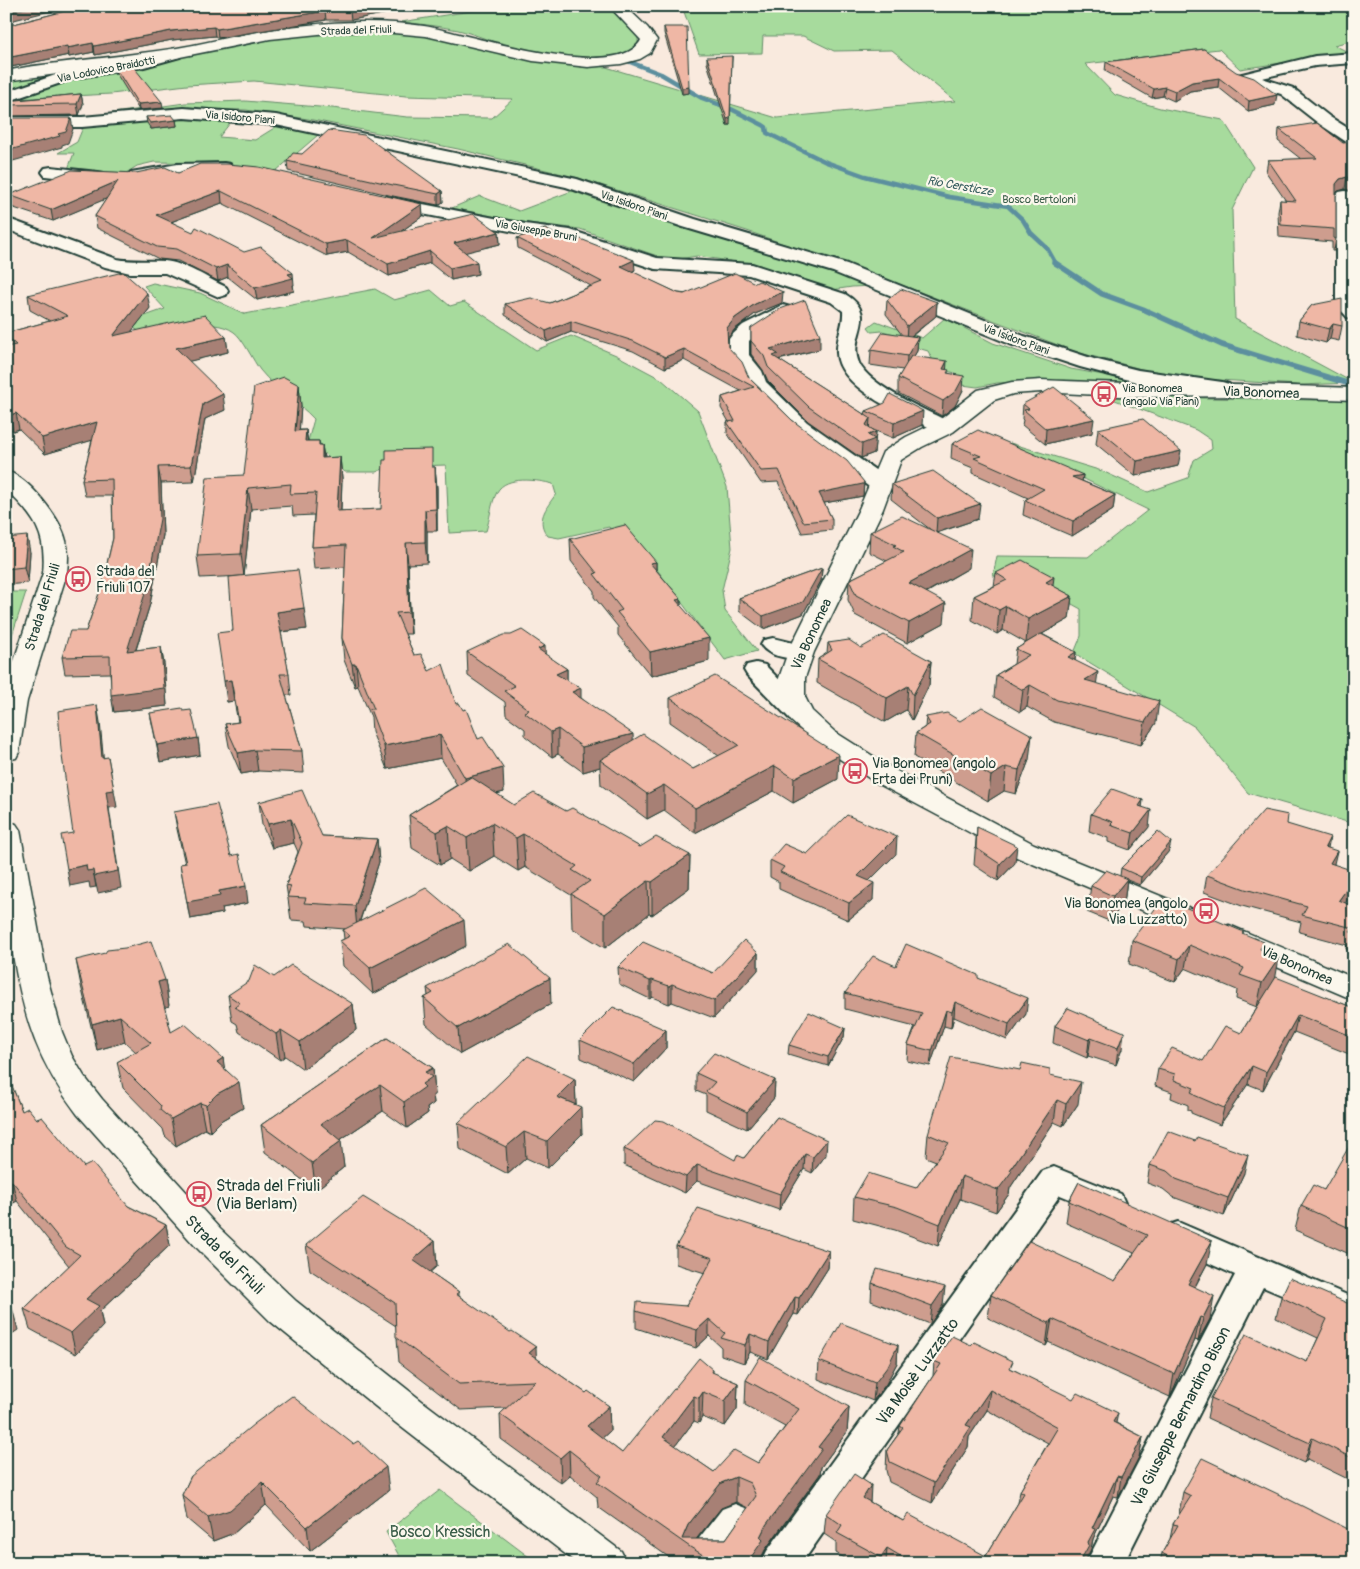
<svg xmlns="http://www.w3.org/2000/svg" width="1360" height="1569" font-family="Pangolin,sans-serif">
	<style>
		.green { fill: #a7db9d; stroke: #638c68 }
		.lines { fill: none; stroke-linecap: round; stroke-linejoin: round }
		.stream-far1 { stroke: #5c8f9e; stroke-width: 4.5 }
		.stream { stroke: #5c8f9e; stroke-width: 5.5 }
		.minor-casing { stroke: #1f3d34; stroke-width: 4 }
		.tertiary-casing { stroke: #1f3d34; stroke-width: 3 }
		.secondary-casing { stroke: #1f3d34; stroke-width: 3 }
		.minor { fill: #fbf7ec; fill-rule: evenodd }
		.tertiary { fill: #fbf7ec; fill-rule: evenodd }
		.secondary { fill: #fbf7ec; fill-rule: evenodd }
		.wall { fill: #ce9d8e; stroke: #1f3d34; fill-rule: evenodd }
		.shaded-wall { fill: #a78074; stroke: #1f3d34 }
		.building { fill: #efb7a5; stroke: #1f3d34; fill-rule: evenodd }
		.labels { text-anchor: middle; stroke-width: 4.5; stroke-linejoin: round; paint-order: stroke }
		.far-street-label { font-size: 11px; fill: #1f3d34; stroke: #fbf7ec }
		.far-park-label { font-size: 11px; fill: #3a5d49; stroke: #fbf7ec }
		.far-poi-label { font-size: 11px; fill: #1f3d34; stroke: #fbf7ec; text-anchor: start }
		.far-water-label { font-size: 12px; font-style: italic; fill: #385f60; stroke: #fbf7ec }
		.street-label { font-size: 14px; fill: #1f3d34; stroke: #fbf7ec }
		.poi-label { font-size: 14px; fill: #1f3d34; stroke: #fbf7ec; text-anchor: start }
		.near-poi-label { font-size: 16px; fill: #1f3d34; stroke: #fbf7ec; text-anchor: start }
		.near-street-label { font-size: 16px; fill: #1f3d34; stroke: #fbf7ec }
		.near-park-label { font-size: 16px; fill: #3a5d49; stroke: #fbf7ec }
	</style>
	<rect width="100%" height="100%" fill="#f9eade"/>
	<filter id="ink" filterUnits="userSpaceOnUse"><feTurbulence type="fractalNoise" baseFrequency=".02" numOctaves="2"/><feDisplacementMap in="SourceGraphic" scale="10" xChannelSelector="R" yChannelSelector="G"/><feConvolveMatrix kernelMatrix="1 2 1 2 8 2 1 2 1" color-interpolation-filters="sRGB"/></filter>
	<g filter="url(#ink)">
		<g class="green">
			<path d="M503 6 608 7 638 37V43C618 70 541 55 513 48 494 43 476 34 458 30 439 26 420 24 401 22Z"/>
			<path d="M659 6H1354V40L1334 45 1350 53 1240 69 1219 49 1085 64 1115 95 1160 108 1223 120 1253 167 1232 210 1235 319 1354 383 1299 385 1172 377 1076 352 907 287 747 231 575 177 458 149 308 119 246 110 170 108 106 114 185 103 245 101 332 108 407 117 492 118 513 99 406 96 254 81 187 85 111 94 14 99 70 78 253 40 320 33 372 31 429 34 533 61 606 67 777 118 955 101 892 50 834 51 803 36H763L762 53 699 54 683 9Z"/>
			<path d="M118 62 6 94V80Z"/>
			<path d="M179 117 234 118 219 137 255 140 279 125 318 135 276 171 224 163 154 162 137 166 126 173 68 169 74 153H58L77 142 84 125Z"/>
			<path d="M572 191C671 227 773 251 872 286L852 287 832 290 808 281 749 264 697 256 679 259 660 257 580 229 528 223 452 208 480 196 519 211Z"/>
			<path d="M153 283 200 293 245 314 375 289 394 300 431 290 450 306 464 302 536 350 571 336 616 355 661 379 698 411 727 487 732 548 722 590 725 611 757 651 725 660 643 551 615 537 609 527 559 538 548 536C535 521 546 508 556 494L553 484C538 480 506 475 497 492 491 503 490 519 486 531L449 533 446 465 388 467 376 472H345L319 449 307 445 314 419C297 401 276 390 260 370 254 362 242 337 234 332 213 316 169 330 144 334L125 323 165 309 144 286Z"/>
			<path d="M945 318 993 343 1071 369 1157 385 1055 381 997 383 977 387 955 384 956 373 937 369 928 351 907 345V337L882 331 872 332 868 327 876 321 922 338Z"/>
			<path d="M1104 396 1315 400 1354 398V824L1248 793 1195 727 1074 653 1081 636V609L1023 577 993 576 997 556 1088 557 1148 510 1010 443 1102 471 1148 492 1188 478 1194 460 1212 449 1211 440 1196 430Z"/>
			<path d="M6 592H26L6 654Z"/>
			<path d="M440 1490 537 1563H403L386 1532Z"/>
		</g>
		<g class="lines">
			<path class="stream-far1" d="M630 62 661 74 702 98 731 109 763 125 766 127 767 133 826 162 865 176 949 197 1008 206 1023 220 1031 233 1047 248 1056 264"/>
			<path class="stream" d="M1054 262 1102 294 1143 309 1222 345 1353 385"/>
			<defs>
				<g id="minor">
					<path d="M175 49 180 51 183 54 180 57 144 67 75 78 6 102V92L67 71 144 57Z"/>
					<path d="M1354 53V63L1315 66 1262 78 1293 88 1330 117 1354 132V144L1348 143 1318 123 1281 94 1238 81 1236 78 1238 75 1315 56Z"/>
					<path d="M184 108 276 115 577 179 695 219 847 264 1024 336 1094 359 1138 370 1222 382 1229 384 1232 388 1229 392 1222 394 1137 382 1080 367 1010 344 833 272 683 227 566 187 276 125 184 118 82 127H6V117H82Z"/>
					<path d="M224 163 230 164 232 168 230 172 178 174 137 181 131 180 128 176 131 172 137 171 178 164Z"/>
					<path d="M51 167 98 172 104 173 107 177 104 181 98 182 45 176 42 172 45 168Z"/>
					<path d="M1345 191 1351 192 1354 196V319L1347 317 1336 304V196L1339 192Z"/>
					<path d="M387 197 525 224 570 230 657 258 752 264 845 294C881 316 847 335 859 363 869 386 929 412 952 423L955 427 952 431 945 433 938 431C909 418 838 389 837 353 836 338 844 325 843 311L831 302 749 275 655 269 567 240 525 234 381 206 378 202 381 198Z"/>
					<path d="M6 218 117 259C133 262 148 260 164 261 185 263 207 278 226 287L228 291 226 295 219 297 165 273H130L105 267 6 229Z"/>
					<path d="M783 305 790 307 793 311 790 315 757 333 749 341V355L762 371 766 382 807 422 888 479 891 484 888 489 880 491 872 489 793 430 750 388 743 372 729 356V339L732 335 743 325Z"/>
					<path d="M773 638 810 647 813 652 810 657C795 661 770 658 761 645L764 640Z"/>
					<path d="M756 663 765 665 809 710 813 715 809 720 800 723 791 720 747 675 744 670 747 665Z"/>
					<path d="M1054 1167 1121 1194 1125 1203 1121 1212 1109 1215 1060 1195 802 1563H761L767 1551 1043 1171Z"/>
					<path d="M1178 1222 1354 1298V1326L1263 1287 1124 1563H1086L1235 1275 1166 1244 1161 1235 1166 1226Z"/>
					<path d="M735 1504 748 1509 754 1520 748 1531 724 1563H683L689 1551 722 1509Z"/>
				</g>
				<g id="tertiary">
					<path d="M1041 380C1145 385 1249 384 1354 388V400L1243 396 1138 397 1041 392 1013 394 994 400 953 432 922 447 901 460 883 509 814 652 805 678V697L812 711 835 732 895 770 1034 844 1202 913 1207 920 1202 927 1192 930 1182 927 1014 856 875 782 817 744 791 721 779 697V678L788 652 859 509 883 452 906 437 937 422 978 390 1012 382Z"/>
					<path d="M1229 925 1354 978V1000L1218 942 1214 935 1218 928Z"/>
				</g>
				<g id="secondary">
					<path d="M609 6H625L647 27 657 40 650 53 640 59 621 64 588 67 533 61 426 36 383 32H338L270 39 175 58 6 81V71L27 67C77 60 127 56 177 48 201 44 224 38 247 34 305 23 366 18 424 26 463 32 618 85 641 40Z"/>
					<path d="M6 471C29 477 61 519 66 541 69 552 68 562 67 573L27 701 19 752 16 758 6 760V685L43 573C47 534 34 516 6 490Z"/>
					<path d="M6 821 16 824 20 830 47 977 62 1032 72 1056 84 1076 102 1099 220 1229 296 1301 422 1401 621 1551 627 1563H577L396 1423 270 1321 196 1247 78 1115C38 1063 24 1019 13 955 11 941 7 927 6 913 5 883 6 852 6 821Z"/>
				</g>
			</defs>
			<use href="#minor" class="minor-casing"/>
			<use href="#tertiary" class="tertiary-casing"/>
			<use href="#secondary" class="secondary-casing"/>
			<use href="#minor" class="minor"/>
			<use href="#tertiary" class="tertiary"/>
			<use href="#secondary" class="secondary"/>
		</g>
		<g class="wall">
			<path d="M85 6 387 9 388 13 351 20H326L218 38 215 36 172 40 95 55 94 52 69 57V55L6 68V26Z"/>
			<path d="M664 27 689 93 682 94 664 33Z"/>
			<path d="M1204 49 1275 105 1248 111 1218 87 1190 91 1174 101 1163 96 1152 98 1105 71 1106 62Z"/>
			<path d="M707 57 730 125H727L707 63Z"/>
			<path d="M115 67 163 108 139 110 116 73Z"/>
			<path d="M81 94 83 104 79 115 6 116V101Z"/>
			<path d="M146 117 176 120 177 126 151 129 147 123Z"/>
			<path d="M1279 129 1343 143 1354 142V193L1352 191 1345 189 1338 191 1336 193V239L1334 251H1332V242L1279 237 1278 212 1280 200 1286 201 1266 172 1268 160 1301 159 1278 141Z"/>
			<path d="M302 154 442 191 443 202 438 205 393 196 288 171 287 161Z"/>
			<path d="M136 173H178L422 204 423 216 400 232H499L500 244 465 252 478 274 451 280 430 263 389 276 348 252 327 256 222 203 171 222 294 285H293L294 291 257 300 228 277 218 281 178 261 159 259 97 228 95 216 107 198 53 221 11 207 9 195Z"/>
			<path d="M517 238 569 241 635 270 632 272 678 293 782 303 755 314 735 329 728 338V347L749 378 792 420 864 482 863 496 824 503 832 519V530L802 533 778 482 761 483 727 433V422H729L721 408 722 397 741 391 684 360 665 368 633 351 571 332 547 342 505 315V304L550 303 591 286 518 248Z"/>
			<path d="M28 295 150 308 131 332 226 337 228 352 189 361 225 410 205 419 194 482 161 483 163 535 150 604 136 650 161 647 164 664 167 706 114 712 110 673 65 674 62 657 86 631 102 585 113 538 112 496H85L82 480 92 440 45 454 19 429 13 431 6 425V333L50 321 30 310Z"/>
			<path d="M887 300 937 302 936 316 912 336 918 337 917 351 914 356 946 370 963 390 955 406 942 416 898 393V378L903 370 870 365 871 350 902 335 886 314Z"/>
			<path d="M1312 305 1342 326 1339 341 1330 339 1326 343 1297 335 1299 321Z"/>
			<path d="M751 328 820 349 779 360 865 415 866 411 922 425 893 438 871 429 876 432 874 453 861 458 808 421 768 381 763 370 751 354Z"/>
			<path d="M299 385 301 406 299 430H306L308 441H319L320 445H322L324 458 340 457 342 478 341 511 381 509 433 467H435L437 488V531H427V563L408 564 411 634H405L414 655 429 671 456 704 478 739 504 792 496 794 514 805 566 811 640 847 690 855 689 888 652 915 649 914 605 948 572 928 571 895 525 867 518 871 494 856 469 871 450 859 440 865 412 848 409 815 457 785 441 758 387 769 372 732 371 717 358 686 355 687 344 660 342 638 345 567 314 569 312 547 314 515 293 516 292 506 251 509 244 576 307 629 281 632 289 674 291 695H286L302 751 304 773 258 771 241 774 229 746 225 724 238 722 234 701 227 702 233 631 243 576 200 578 197 556 244 475Z"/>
			<path d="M1023 404 1092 433 1045 444 1022 425 1023 420 1022 419Z"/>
			<path d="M1098 429 1178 466 1135 476 1096 444Z"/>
			<path d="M952 444 1083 475 1082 481 1115 495 1113 510 1072 536 1023 515 1025 500 1028 498 973 473V468L951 459Z"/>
			<path d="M892 484 978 519 937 533 969 568 926 593 944 623 907 643 855 615 848 600 849 580 887 561 869 552 870 532 931 530 891 499Z"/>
			<path d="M6 538 30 552 28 583 6 585Z"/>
			<path d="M570 539 656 562V570L681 599V606L709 661 651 676 618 635V627L594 597V591L571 561Z"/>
			<path d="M822 568 821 581 803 614 763 629 739 611V598Z"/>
			<path d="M996 573 1053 586 1072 596 1069 619 1042 634 1076 652 1075 660 1096 683 1156 723 1141 745 1054 722 1027 707 1020 712 994 697 996 675 1014 664 1016 649 1033 639 1026 643 1003 630 997 634 972 620 974 596 994 586Z"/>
			<path d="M828 643 861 648 931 661 929 685 912 720 906 710 885 722 817 683 818 659 827 653Z"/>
			<path d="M467 652 545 655 567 669V680L581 698 633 740 693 769 719 756 670 722V698L838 779 793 803 774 791 695 833 664 810 647 819 601 785 600 767 583 772 558 754 552 757 525 736V729L506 715 505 702 468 676Z"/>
			<path d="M150 713 198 738 200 755 160 762Z"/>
			<path d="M926 717 1029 760 1016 794 1004 791 988 801 914 757 916 733 925 727Z"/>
			<path d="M259 802 322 836 377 839 379 862 360 921 466 946 373 994 343 966 340 941 344 939 343 930 345 929 307 926 306 921 291 920 286 885 298 852 294 843 272 848 262 825Z"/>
			<path d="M1142 807 1149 827 1130 850 1108 842V838L1089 831 1091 814Z"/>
			<path d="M174 812 231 856 248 903 222 908 223 913 190 919 180 864H185L177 829Z"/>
			<path d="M1287 824 1328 848 1334 864 1345 903 1354 907V952L1346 949 1347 945 1299 932 1301 922 1242 906 1204 892 1207 875Z"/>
			<path d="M977 827 1015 863 998 881 974 865Z"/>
			<path d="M1169 851 1140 885 1127 880 1124 904 1109 921 1087 912 1091 886 1120 876 1121 868Z"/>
			<path d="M807 854H896L869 881 873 900 848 920 779 889V882L770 877V860Z"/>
			<path d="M1243 934 1262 950 1275 978 1354 1008V1056L1294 1032 1263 1090 1248 1084 1220 1125 1191 1113V1111L1188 1110V1105L1171 1098 1172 1092 1155 1086 1158 1069 1203 1061 1241 1033 1257 1007 1236 999 1237 990 1185 968 1175 982 1129 964 1132 940Z"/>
			<path d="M758 953V970L714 1018 672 1002 669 1004 652 997 650 999 619 984 618 967 713 973Z"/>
			<path d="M76 960 165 980 169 1006 164 1008 171 1032 223 1058 224 1069 243 1108 222 1120 210 1132 205 1129 176 1146 165 1136 163 1129 123 1088 117 1062 136 1052 125 1042 97 1050 81 986Z"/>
			<path d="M896 966 978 978 1026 1014 1007 1040 954 1017 951 1028 944 1026 930 1066 907 1061 908 1045 915 1027 845 1009V993Z"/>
			<path d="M274 977 353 1004 356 1030 303 1069 285 1056 280 1060 239 1032 237 1024 232 1021 228 995Z"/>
			<path d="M427 988 551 1004 460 1054 426 1024 424 998 428 996Z"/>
			<path d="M1068 1008 1122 1049 1116 1065 1088 1056 1087 1058 1053 1043 1055 1026Z"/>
			<path d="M845 1028 844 1037 828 1066 788 1054 789 1045Z"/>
			<path d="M666 1030V1048L634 1082 581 1058 580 1040Z"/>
			<path d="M387 1038 433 1068 435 1095H433L434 1103 427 1108 428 1113 407 1128 383 1111 340 1140 344 1167 316 1190 265 1152 261 1125Z"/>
			<path d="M6 1071 22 1111 37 1119 84 1167 128 1206 166 1225 170 1245 100 1311 103 1326 76 1354 30 1329 24 1309 69 1266 17 1201 8 1206 6 1203Z"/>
			<path d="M696 1073 775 1080 774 1098 747 1129 706 1110V1095L696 1091Z"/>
			<path d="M1050 1075 1078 1104 1063 1126 1054 1122 1010 1188 1009 1194 996 1212 960 1199 938 1246 895 1230 853 1219 854 1197 916 1188 936 1161 926 1157 928 1134Z"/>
			<path d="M575 1079 576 1105 582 1134 548 1168 526 1158 508 1174 460 1149 458 1123Z"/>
			<path d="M777 1117 826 1155 812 1173 804 1169 779 1210 697 1181 685 1193 624 1165V1149L735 1160 744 1158Z"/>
			<path d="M1354 1144V1256L1295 1230 1301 1206 1324 1190Z"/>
			<path d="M1150 1165 1244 1173 1224 1216 1173 1197 1163 1189 1147 1183Z"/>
			<path d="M1079 1182 1207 1264 1195 1287 1210 1319 1198 1341 1195 1340 1170 1397 1048 1342 1046 1346 988 1318 991 1295 1115 1281 1134 1253 1066 1223 1069 1201Z"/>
			<path d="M435 1241 437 1266 430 1272 459 1292V1296L536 1358 586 1393 609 1406 610 1431 602 1438 622 1453 713 1370V1373L738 1383 737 1409 725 1426 702 1417 699 1423 694 1421 675 1446 714 1472 758 1463 785 1427 745 1405 746 1380 849 1407 847 1432 821 1467 820 1474 765 1550 762 1556V1563H677L598 1507 597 1497 570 1475 561 1483 501 1439 500 1414 506 1408 461 1410 399 1362 396 1326 310 1270 306 1245ZM736 1502 748 1508 726 1539H696L721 1508Z"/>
			<path d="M676 1246 829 1251 828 1268 798 1315 794 1314 768 1359 750 1352 744 1363 721 1355V1347L709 1336 696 1348 636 1328V1311L686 1306 705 1273 676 1264Z"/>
			<path d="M872 1283 943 1305 930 1324 871 1301Z"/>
			<path d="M1281 1297 1354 1306V1482L1307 1459 1304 1463 1207 1418 1211 1398 1307 1362 1318 1338 1276 1318Z"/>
			<path d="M898 1345 897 1363 886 1384 873 1401 818 1379 819 1361Z"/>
			<path d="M934 1361 1012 1369 1143 1437 1139 1457 1118 1497 1113 1496 1093 1539 1091 1549 1087 1557 1086 1563H853L836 1553V1542L824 1534 826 1514 870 1502 903 1521 986 1556 1018 1503 1020 1491 1048 1443 987 1410 969 1437 968 1447 932 1503 889 1482 886 1470 887 1450 899 1433 900 1426 933 1376Z"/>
			<path d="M191 1476 389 1490 310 1551 266 1505 234 1533 213 1541 187 1519 182 1495Z"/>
			<path d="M1183 1492 1354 1563H1160L1162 1553 1170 1539 1173 1524 1180 1513H1179Z"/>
		</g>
		<g class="shaded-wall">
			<path d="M33 6H70L6 22V13Z"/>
			<path d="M375 6H400L387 9 388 13 351 20 350 12Z"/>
			<path d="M325 11 326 20 218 38 217 29Z"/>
			<path d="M214 27 215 36 172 40 95 55 94 46 171 31Z"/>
			<path d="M93 43 94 52 69 57 67 48Z"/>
			<path d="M67 46 69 55 6 68V58Z"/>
			<path d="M732 56 730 125H727V119Z"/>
			<path d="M1219 78 1218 87 1190 91 1174 101 1175 91 1192 82Z"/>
			<path d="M689 87V93L682 94V88Z"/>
			<path d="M1165 87 1163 96 1152 98 1154 89Z"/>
			<path d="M81 94 83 104 79 115 77 104Z"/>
			<path d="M1277 95 1275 105 1248 111 1249 101Z"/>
			<path d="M162 102 163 108 139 110 138 104Z"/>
			<path d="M71 118 73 129 68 143 62 145V147L6 163V151L58 134Z"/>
			<path d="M176 120 177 126 151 129 150 123Z"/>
			<path d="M1347 177 1345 189 1338 191 1334 196 1336 184 1340 179Z"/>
			<path d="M118 181 120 193 53 221 51 210Z"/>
			<path d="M221 191 222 203 157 227 156 215Z"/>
			<path d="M442 191 443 202 438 205V194Z"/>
			<path d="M422 204 423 216 374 250 373 238Z"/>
			<path d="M499 232 500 244 455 255 454 243Z"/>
			<path d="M347 240 348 252 327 256 326 244Z"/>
			<path d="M430 251V263L389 276 388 264Z"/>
			<path d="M634 260 635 270 621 277V266Z"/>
			<path d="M477 262 478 274 451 280 450 268Z"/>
			<path d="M227 265 228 277 218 281 216 269Z"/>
			<path d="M293 273 294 285H293L294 291 257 300 255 288 288 274Z"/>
			<path d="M783 292 782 303 755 314 735 329 727 339V328L735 318 755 304Z"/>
			<path d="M147 293 150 308 116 351 113 336Z"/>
			<path d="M937 302 936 316 906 340 907 326Z"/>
			<path d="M571 321V332L547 342 546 331Z"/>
			<path d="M1333 324 1330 339 1326 343 1329 329Z"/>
			<path d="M820 335V349L777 360V368L770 349Z"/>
			<path d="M226 337 228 352 178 364 176 348Z"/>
			<path d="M918 337 917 351 906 370 907 356Z"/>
			<path d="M684 349V360L665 368V357Z"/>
			<path d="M947 361 946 376 943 369Z"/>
			<path d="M964 376 963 390 955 406 942 416 943 401Z"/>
			<path d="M299 385 301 406 298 451 295 431Z"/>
			<path d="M223 394 225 410 205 419 194 482 191 466 203 404Z"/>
			<path d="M923 411 922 425 893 438 894 423Z"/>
			<path d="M16 413 19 429 13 431 10 415Z"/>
			<path d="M870 418 869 432 866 425Z"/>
			<path d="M1094 419 1092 433 1045 444 1046 429Z"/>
			<path d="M97 422 100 438 45 454 42 438Z"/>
			<path d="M306 430 309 451 305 441Z"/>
			<path d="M876 432 874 453 861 458 862 444 868 435Z"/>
			<path d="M322 445 325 465 322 458Z"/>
			<path d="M1181 451 1178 466 1135 476 1137 461Z"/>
			<path d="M340 457 342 478 340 532 337 511Z"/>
			<path d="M158 467 161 483 163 535 150 604 130 668 127 651Z"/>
			<path d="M435 467 437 488V531L436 509Z"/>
			<path d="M1083 475 1081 490 1072 477Z"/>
			<path d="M864 482 863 496 819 504V493Z"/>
			<path d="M248 488 251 509 244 576 241 554Z"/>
			<path d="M1115 495 1113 510 1072 536 1073 521Z"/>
			<path d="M980 504 978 519 936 533 937 518Z"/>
			<path d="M425 510 427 531V563L425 542Z"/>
			<path d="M27 536 30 552 28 583 24 567Z"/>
			<path d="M406 543 408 564 411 634 409 612Z"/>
			<path d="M971 549 969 568 907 603 909 583Z"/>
			<path d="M656 562V584L650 563Z"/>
			<path d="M822 568 821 581 803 614 763 629V616Z"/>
			<path d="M1054 577 1051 601 1046 582Z"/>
			<path d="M1072 596 1069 619 1026 643 1028 619Z"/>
			<path d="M681 599V622L676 600Z"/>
			<path d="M946 603 944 623 907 643 909 623Z"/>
			<path d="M1006 606 1003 630 997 634 999 610Z"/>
			<path d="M304 608 307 629 279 632 277 612Z"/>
			<path d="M709 638V661L651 676 650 652Z"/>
			<path d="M545 646 546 670 538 649Z"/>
			<path d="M161 647 164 664 167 706 114 712 111 695Z"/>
			<path d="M1076 652 1073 674 1068 657Z"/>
			<path d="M931 661 929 685 912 720 913 695Z"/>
			<path d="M352 664H356L358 686 355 687Z"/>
			<path d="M567 669V693L556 674Z"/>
			<path d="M1098 672 1095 694 1085 680Z"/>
			<path d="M231 680 234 701 227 702 224 681Z"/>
			<path d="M1030 685 1027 707 1020 712 1023 690Z"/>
			<path d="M908 686 906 710 885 722 887 698Z"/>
			<path d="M581 688V712L572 692Z"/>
			<path d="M1159 701 1156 723 1141 745 1145 722Z"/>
			<path d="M97 705 100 722 105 774 102 758Z"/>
			<path d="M558 729V754L552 757 551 732Z"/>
			<path d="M633 734 634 759 600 760V767L583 772 582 747Z"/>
			<path d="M440 735 441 758 387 769 384 746Z"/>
			<path d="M1032 735 1029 760 1016 794 1019 770Z"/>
			<path d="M198 738 200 755 160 762 157 745Z"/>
			<path d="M255 750 258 771 241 774 238 753Z"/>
			<path d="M839 755 838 779 793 803 794 778Z"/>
			<path d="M108 757 117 807 109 808 121 888 98 893 94 876 106 791Z"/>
			<path d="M775 766 774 791 695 833V808Z"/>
			<path d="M1006 767 1004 791 988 801 991 776Z"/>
			<path d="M503 768 504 792 466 801 465 778Z"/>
			<path d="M664 785V810L647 819V794Z"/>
			<path d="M1143 800 1141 817 1139 806Z"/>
			<path d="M1151 810 1149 827 1130 850 1133 833Z"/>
			<path d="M291 819 294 843 272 848 268 824Z"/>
			<path d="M492 823 494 856 469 871 467 838Z"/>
			<path d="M448 826 450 859 440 865 437 832Z"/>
			<path d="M523 834 525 867 518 871 516 838Z"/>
			<path d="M897 837 896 854 857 893 858 876Z"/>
			<path d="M1330 837 1327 854 1325 847Z"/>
			<path d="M377 839 379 862 357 929 355 906Z"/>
			<path d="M1171 842 1169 851 1140 885 1141 877Z"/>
			<path d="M1017 846 1015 863 998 881 1000 864Z"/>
			<path d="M1337 851 1333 868 1330 863Z"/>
			<path d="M690 855 689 888 652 915V882Z"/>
			<path d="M86 865 93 870 96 887 90 888 89 882 70 886 67 869Z"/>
			<path d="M1127 879 1124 904 1109 921 1113 896Z"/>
			<path d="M1354 879V891L1335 917 1339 900Z"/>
			<path d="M648 881 649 914 605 948V914Z"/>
			<path d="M874 883 873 900 848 920 849 903Z"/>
			<path d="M246 886 248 903 222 908 223 913 190 919 187 902 219 891Z"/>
			<path d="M464 920 466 946 373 994 370 968Z"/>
			<path d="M1189 945 1185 968 1175 982 1179 959Z"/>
			<path d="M758 953V970L714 1018V1001Z"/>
			<path d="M1279 958 1275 981 1257 1007 1262 983Z"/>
			<path d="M550 978 551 1004 460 1054 458 1028Z"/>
			<path d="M165 980 169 1006 163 1008 158 982Z"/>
			<path d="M652 980V997L650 999V981Z"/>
			<path d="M672 984V1002L669 1004V986Z"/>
			<path d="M1028 998 1026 1014 1007 1040 1009 1024Z"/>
			<path d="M955 1002 954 1017 951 1028 952 1012Z"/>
			<path d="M353 1004 356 1030 303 1069 300 1042Z"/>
			<path d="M946 1010 944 1026 930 1066 932 1051Z"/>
			<path d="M1298 1015 1294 1032 1263 1090 1266 1072Z"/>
			<path d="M120 1016 125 1042 97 1050 92 1024Z"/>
			<path d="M845 1028 844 1037 828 1066V1057Z"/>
			<path d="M281 1030 285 1056 280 1060 276 1034Z"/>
			<path d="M666 1030V1048L634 1082V1064Z"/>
			<path d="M1124 1032 1122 1049 1116 1065 1118 1048Z"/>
			<path d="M1091 1038 1088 1056 1087 1058 1089 1040Z"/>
			<path d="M223 1058 227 1084 217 1062Z"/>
			<path d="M1252 1066 1248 1084 1220 1125 1224 1108Z"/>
			<path d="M433 1068 435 1095H433L434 1103 427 1108 428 1113 407 1128 404 1102 422 1084 425 1072Z"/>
			<path d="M575 1079 576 1105 557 1097Z"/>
			<path d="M775 1080 774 1098 747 1129V1112Z"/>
			<path d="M239 1082 243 1108 222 1120 210 1132 206 1105 217 1094Z"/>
			<path d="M1081 1082 1078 1104 1063 1126 1066 1104Z"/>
			<path d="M380 1085 383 1111 325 1150 321 1124Z"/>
			<path d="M1057 1100 1054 1122 1010 1188 1009 1194 996 1212 998 1190 1010 1170Z"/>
			<path d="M200 1103 205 1129 176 1146 171 1119Z"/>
			<path d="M581 1107 582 1134 548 1168 547 1141Z"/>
			<path d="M524 1132 526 1158 508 1174 506 1147Z"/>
			<path d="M827 1140 826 1155 812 1173 813 1157Z"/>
			<path d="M341 1141 344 1167 316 1190 312 1163Z"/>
			<path d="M805 1154 804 1169 779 1210 780 1194Z"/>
			<path d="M1248 1155 1244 1173 1224 1216 1228 1198Z"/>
			<path d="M697 1165V1181L685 1193 686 1177Z"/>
			<path d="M962 1176 960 1199 938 1246 940 1224Z"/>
			<path d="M12 1181 17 1201 8 1206 6 1198V1184Z"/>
			<path d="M166 1225 170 1245 100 1311 103 1326 76 1354 71 1333 86 1299Z"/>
			<path d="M435 1241 437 1266 416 1285 413 1260Z"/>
			<path d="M1212 1241 1207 1264 1184 1307 1188 1284Z"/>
			<path d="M829 1251 828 1268 798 1315 799 1298Z"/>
			<path d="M945 1287 943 1305 930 1324 932 1306Z"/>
			<path d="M1214 1296 1210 1319 1198 1341 1203 1318Z"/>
			<path d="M795 1297 794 1314 768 1359 769 1342Z"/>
			<path d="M11 1304 18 1330 6 1338V1307Z"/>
			<path d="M1200 1317 1195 1340 1170 1397 1174 1374Z"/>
			<path d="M709 1319V1336L696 1348 697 1330Z"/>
			<path d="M1052 1319 1048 1342 1046 1346 1049 1323Z"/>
			<path d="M750 1334V1352L744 1363 745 1345Z"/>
			<path d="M898 1345 897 1363 886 1384 873 1401 875 1383Z"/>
			<path d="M536 1347 537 1372 529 1353Z"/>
			<path d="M738 1383 737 1409 725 1426V1401Z"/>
			<path d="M990 1390 987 1410 969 1437 968 1447 932 1503 934 1483 966 1425Z"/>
			<path d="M703 1392 702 1417 699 1423V1398Z"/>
			<path d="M694 1396V1421L663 1462V1437Z"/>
			<path d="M609 1406 610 1431 588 1451 587 1426Z"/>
			<path d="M849 1407 847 1432 821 1467 820 1474 765 1550 762 1556V1563H747L766 1525 818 1447Z"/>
			<path d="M1118 1413 1114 1433 1113 1422Z"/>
			<path d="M1143 1437 1139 1457 1118 1497 1121 1477Z"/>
			<path d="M1312 1438 1307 1459 1304 1463 1310 1443Z"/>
			<path d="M569 1450 570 1475 561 1483 560 1458Z"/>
			<path d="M386 1467 389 1490 310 1551 307 1527Z"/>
			<path d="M1117 1476 1113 1496 1093 1539 1091 1549 1087 1557 1086 1563H1079L1088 1542 1092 1528Z"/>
			<path d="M736 1477V1502L721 1508 690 1547 682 1539 688 1525 721 1483Z"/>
			<path d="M262 1482 266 1505 234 1533 213 1541 208 1517Z"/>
			<path d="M871 1485 870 1505 863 1498Z"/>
			<path d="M887 1548 886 1563H880L881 1557Z"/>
		</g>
		<g class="building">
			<path d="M6 6H33L6 13Z"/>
			<path d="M85 6H375L350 12 325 11 217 29 214 27 171 31 94 46 93 43 67 48V46L6 58V26Z"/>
			<path d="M664 27H687L689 87 682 88Z"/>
			<path d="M1204 49 1236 72 1254 78 1277 95 1249 101 1219 78 1192 82 1175 91 1165 87 1154 89 1106 62Z"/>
			<path d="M732 56 730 118 727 119 707 57Z"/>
			<path d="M132 65 162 102 138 104 115 67Z"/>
			<path d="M81 94 77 104 6 105V101Z"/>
			<path d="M172 115 176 120 150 123 146 117Z"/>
			<path d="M6 118H71L66 132 58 134 60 136 6 151Z"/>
			<path d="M1317 123 1343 143 1354 142V179L1347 177 1340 179 1336 184V239L1334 238V229L1281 225 1280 200 1296 201 1268 160 1317 158 1279 129Z"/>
			<path d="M329 130 364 135 442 191 438 194 393 185 287 161 293 153 302 154Z"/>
			<path d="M200 164H228L259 167 422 204 373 238 473 214 499 232 454 243 477 262 450 268 430 251 388 264 347 240 326 244 221 191 156 215 193 232 196 227 244 252 261 247 293 273 288 274 293 278 255 288 227 265 216 269 177 249 157 247 95 216 118 181 51 210 9 195 72 170 136 173 165 167 178 173Z"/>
			<path d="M545 229 569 241 578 238 634 260 621 266 678 293 684 294 735 273 755 283 759 281 783 292 755 304 735 318 727 328 728 347 742 362 749 378 792 420 847 461 864 482 863 484 819 493 832 519 803 522 779 470 761 471 727 422 735 421 722 397 754 387 684 349 665 357 633 341 571 321 546 331 505 304 531 298 550 303 602 282 517 238Z"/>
			<path d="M123 272 147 293 113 336 205 315 226 337 176 348 223 394 203 404 191 466 158 467 160 519 147 587 127 651 161 647 164 688 111 695 110 656 62 657 70 631H86L102 585 113 538 112 479 82 480 97 422 42 438 16 413 10 415 6 412V347L16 345 6 336V333L68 316 28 295Z"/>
			<path d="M901 289 937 302 907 326 887 300Z"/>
			<path d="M1342 299V326L1333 324 1329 329 1299 321 1312 305Z"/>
			<path d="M805 300 820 335 770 349 778 354 773 356 870 418 866 425 876 432 868 435 875 439 862 444 809 407 768 367 764 356 751 341V328L780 309Z"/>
			<path d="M883 332 918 337 907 356 871 350Z"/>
			<path d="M911 356 947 361 943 369 949 370 947 373 964 376 956 391 943 401 898 378Z"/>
			<path d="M284 377 299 385 295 431 306 430 305 441H319V445H322V458L340 457 337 511 381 509 383 460H386V450L432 449V467H435L436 509 425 510V542L406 543 409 612 396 613 414 655 421 654 429 671 443 664 456 704 459 703 463 710 466 709 478 739 483 737 503 768 465 778 440 735 384 746 370 709H374L356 664H352L342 638 346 545 312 547 316 493 290 494 291 484 248 488 241 554 197 556 207 477 244 475 254 387Z"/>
			<path d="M1054 387 1094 419 1046 429 1024 410 1029 409 1023 404Z"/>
			<path d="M890 394 923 411 894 423 866 411 885 403Z"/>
			<path d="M1143 419 1181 451 1137 461 1098 429Z"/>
			<path d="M978 430 1083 475 1072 477 1115 495 1073 521 1025 500 1044 489 974 458 981 456 952 444Z"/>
			<path d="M933 471 980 504 937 518 892 484Z"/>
			<path d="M902 516 971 549 909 583 946 603 909 623 856 595 849 580 904 552 893 546 896 545 870 532Z"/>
			<path d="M625 525 656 562 650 563 681 599 676 600 709 638 650 652 617 612 622 610 594 574 597 573 570 539Z"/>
			<path d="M27 536 24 567 6 569V538Z"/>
			<path d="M1022 560 1054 577 1046 582 1072 596 1028 619 1006 606 999 610 974 596 1007 580 996 573Z"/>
			<path d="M822 568 803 602 763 616 739 598Z"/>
			<path d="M298 570 304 608 277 612 289 674H280L302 751 255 750 238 753 225 724 239 722 231 680 224 681 217 633 233 631 229 577Z"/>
			<path d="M522 630 545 646 538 649 567 669 556 674 581 688 572 692 633 734 582 747 558 729 551 732 524 712 529 710 504 691 515 686 467 652 503 635H511Z"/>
			<path d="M1041 634 1076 652 1068 657 1098 672 1085 680 1159 701 1145 722 1057 700 1030 685 1023 690 996 675 1029 655 1016 649Z"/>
			<path d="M884 635 931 661 913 695 908 686 887 698 818 659 832 650 828 643 849 640 861 648Z"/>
			<path d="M715 676 839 755 794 778 775 766 695 808 664 785 647 794 600 760 643 734 693 769 739 745 670 698Z"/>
			<path d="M97 705 102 758 108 757 114 790 106 791 118 871 94 876 93 870 87 871 86 865 67 869 61 835 73 833 61 749 58 711Z"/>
			<path d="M982 707 1032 735 1019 770 1006 767 991 776 916 733 930 724 926 717 947 713 960 721Z"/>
			<path d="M182 708 183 711 191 710 198 738 157 745 150 713Z"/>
			<path d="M471 777 514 805 534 793 566 811 572 808 640 847 656 837 690 855 652 882 648 881 605 914 571 894 590 881 572 870 577 866 523 834 516 838 492 823 467 838 448 826 437 832 409 815Z"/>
			<path d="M1112 789 1143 800 1139 806 1151 810 1133 833 1110 825 1113 822 1091 814Z"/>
			<path d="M302 790 322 836 377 839 355 906 304 903 306 898 287 897 291 886 286 885 302 843 291 819 268 824 259 802Z"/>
			<path d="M217 804 231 856 239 854 246 886 219 891 220 896 187 902 180 864 186 863 174 812Z"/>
			<path d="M1264 810 1288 815 1287 824 1330 837 1325 847 1337 851 1330 863 1354 871V879L1339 900 1354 907V933L1350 932 1353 928 1302 915 1307 906 1245 889 1207 875Z"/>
			<path d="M847 815 897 837 858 876 874 883 849 903 780 872 784 867 770 860 784 844 807 854Z"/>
			<path d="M977 827 1017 846 1000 864 976 848Z"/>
			<path d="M1158 831 1171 842 1141 877 1121 868Z"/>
			<path d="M1106 870 1127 879 1113 896 1091 886Z"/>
			<path d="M426 888 464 920 370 968 340 941 350 936 343 930Z"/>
			<path d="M1163 898 1244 932 1242 933 1264 942 1260 949 1279 958 1262 983 1240 975 1244 968 1189 945 1179 959 1132 940Z"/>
			<path d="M744 940 758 953 714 1001 672 984 669 986 652 980 650 981 618 967 643 942 713 973Z"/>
			<path d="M151 941 165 980 158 982 171 1032 185 1024 223 1058 217 1062 239 1082 217 1094 206 1105 200 1103 171 1119 160 1110 161 1106 117 1062 151 1043 120 1016 92 1024 76 960 105 953 107 950 125 948Z"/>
			<path d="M509 944 550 978 458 1028 424 998 433 993 427 988Z"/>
			<path d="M906 944 978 975V978L1028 998 1009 1024 955 1002 952 1012 946 1010 932 1051 908 1045 922 1013 845 993 873 956 896 966Z"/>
			<path d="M255 965 274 977 291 965 353 1004 300 1042 281 1030 276 1034 235 1007 240 1003 228 995 249 981Z"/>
			<path d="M1276 977 1354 1008V1037L1298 1015 1266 1072 1252 1066 1224 1108 1194 1095 1195 1094 1191 1092 1194 1088 1174 1080 1175 1074 1158 1069 1172 1048 1203 1061 1225 1026 1241 1033Z"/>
			<path d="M613 1007 666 1030 634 1064 580 1040Z"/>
			<path d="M1068 1008 1124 1032 1118 1048 1091 1038 1089 1040 1055 1026Z"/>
			<path d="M809 1012 845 1028 828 1057 789 1045Z"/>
			<path d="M387 1038 433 1068 425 1072 432 1077 422 1084 425 1087 404 1102 380 1085 321 1124 341 1141 312 1163 261 1125Z"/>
			<path d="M714 1053 775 1080 747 1112 706 1092 715 1082 696 1073Z"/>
			<path d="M528 1056 575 1079 557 1097 581 1107 547 1141 524 1132 506 1147 458 1123Z"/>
			<path d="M951 1057 1020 1070 1022 1063 1050 1069V1075L1081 1082 1066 1104 1057 1100 1010 1170 1012 1171 998 1190 962 1176 940 1224 897 1207 854 1197 868 1173 916 1188 949 1143 928 1134Z"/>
			<path d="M6 1071 22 1111 28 1108 37 1119 42 1117 84 1167 92 1163 128 1206 166 1225 86 1299 99 1306 71 1333 24 1309 80 1255 66 1247 12 1181 6 1184Z"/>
			<path d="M777 1117 827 1140 813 1157 805 1154 780 1194 697 1165 686 1177 624 1149 655 1120 664 1121 735 1160 737 1155 744 1158Z"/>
			<path d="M1168 1131 1195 1141 1197 1137 1248 1155 1228 1198 1176 1179 1167 1171 1150 1165Z"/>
			<path d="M1351 1143 1354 1144V1230L1301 1206 1313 1185 1324 1190Z"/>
			<path d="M1079 1182 1212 1241 1188 1284 1214 1296 1203 1318 1200 1317 1174 1374 1052 1319 1049 1323 991 1295 1029 1241 1115 1281 1147 1235 1069 1201Z"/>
			<path d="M363 1197 435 1241 413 1260 459 1292 456 1294 510 1332 512 1331 536 1347 529 1353 586 1393 588 1391 609 1406 587 1426 622 1453 699 1358 713 1370 712 1372 738 1383 725 1401 703 1392 699 1398 694 1396 663 1437 714 1472 734 1450 758 1463 799 1409 746 1380 760 1357 849 1407 818 1447 822 1449 766 1525 760 1537 763 1540 747 1563H716L690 1547 597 1482 602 1476 569 1450 560 1458 500 1414 535 1381 459 1384 396 1337 395 1303 306 1245ZM736 1477 750 1483 756 1496 726 1539H682L688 1525 721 1483Z"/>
			<path d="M698 1208 829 1251 799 1298 795 1297 769 1342 750 1334 745 1345 721 1338 725 1333 709 1319 697 1330 636 1311 637 1302 686 1306 713 1258 676 1246Z"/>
			<path d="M877 1269 945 1287 932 1306 872 1283Z"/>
			<path d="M1290 1278 1354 1306V1459L1312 1438 1310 1443 1211 1398 1246 1334 1307 1362 1327 1319 1281 1297Z"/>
			<path d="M6 1299 11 1304 6 1307Z"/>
			<path d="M841 1323 898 1345 888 1366 875 1383 819 1361Z"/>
			<path d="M952 1336 971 1345 974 1342 1013 1361 1010 1368 1073 1399 1077 1393 1118 1413 1113 1422 1143 1437 1121 1477 1117 1476 1092 1528 1095 1529 1088 1542 1089 1545 1079 1563H912L887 1548 881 1557 837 1533 842 1525 826 1514 854 1474 871 1485 863 1498 903 1521 908 1514 986 1556 1024 1493 1020 1491 1058 1427 990 1390 966 1425 971 1427 934 1483 890 1462 887 1450 903 1428 900 1426 941 1364 934 1361Z"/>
			<path d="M292 1396 353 1444 358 1441 386 1467 307 1527 262 1482 230 1510 208 1517 182 1495 191 1476 254 1424Z"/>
			<path d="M1202 1458 1280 1495 1354 1532V1563H1179L1162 1553 1178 1525 1173 1524 1191 1496 1183 1492Z"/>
		</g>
	</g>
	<defs>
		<symbol id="bus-ring" viewBox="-11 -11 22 22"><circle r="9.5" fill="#fbf7ec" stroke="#d1495b" stroke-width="1.5"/><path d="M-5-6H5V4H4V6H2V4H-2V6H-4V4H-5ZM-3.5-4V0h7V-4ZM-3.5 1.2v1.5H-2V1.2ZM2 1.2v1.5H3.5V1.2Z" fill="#d1495b"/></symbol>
	</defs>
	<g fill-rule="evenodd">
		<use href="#bus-ring" x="1090" y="380" width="28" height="28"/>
		<use href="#bus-ring" x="64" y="565" width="28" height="28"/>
		<use href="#bus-ring" x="841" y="757" width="28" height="28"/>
		<use href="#bus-ring" x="1192" y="897" width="28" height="28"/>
		<use href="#bus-ring" x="185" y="1180" width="28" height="28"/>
	</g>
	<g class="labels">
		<g class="far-street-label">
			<text transform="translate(356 30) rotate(-2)" y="4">Strada del Friuli</text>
			<text transform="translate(106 69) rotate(-11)" y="4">Via Lodovico Braidotti</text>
			<text transform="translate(240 117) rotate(5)" y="4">Via Isidoro Piani</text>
			<text transform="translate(634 205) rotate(19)" y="4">Via Isidoro Piani</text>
			<text transform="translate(536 230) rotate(10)" y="4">Via Giuseppe Bruni</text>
			<text transform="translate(1016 339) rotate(20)" y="4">Via Isidoro Piani</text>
		</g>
		<g class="far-park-label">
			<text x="1039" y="203">Bosco Bertoloni</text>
		</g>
		<g class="far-poi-label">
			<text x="1122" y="392">Via Bonomea<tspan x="1122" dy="13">(angolo Via Piani)</tspan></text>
		</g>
		<g class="far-water-label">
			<text transform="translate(960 186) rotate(10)" y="4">Rio Cersticze</text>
		</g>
		<g class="street-label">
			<text transform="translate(1261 392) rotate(2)" y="5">Via Bonomea</text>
			<text transform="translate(42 607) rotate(-73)" y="5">Strada del Friuli</text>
			<text transform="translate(811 634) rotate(-65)" y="5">Via Bonomea</text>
			<text transform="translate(1297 965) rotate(24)" y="5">Via Bonomea</text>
		</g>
		<g class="poi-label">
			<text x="96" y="576">Strada del<tspan x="96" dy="16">Friuli 107</tspan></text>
			<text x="872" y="768">Via Bonomea (angolo<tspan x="872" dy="16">Erta dei Pruni)</tspan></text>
			<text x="1188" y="908" text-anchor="end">Via Bonomea (angolo<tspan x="1188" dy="16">Via Luzzatto)</tspan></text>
		</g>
		<g class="near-poi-label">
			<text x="216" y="1191">Strada del Friuli<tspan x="216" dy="18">(Via Berlam)</tspan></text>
		</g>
		<g class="near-street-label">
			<text transform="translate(225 1254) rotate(45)" y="6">Strada del Friuli</text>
			<text transform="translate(917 1371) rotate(-54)" y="6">Via Moisè Luzzatto</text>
			<text transform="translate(1180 1416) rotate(-63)" y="6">Via Giuseppe Bernardino Bison</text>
		</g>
		<g class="near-park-label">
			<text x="440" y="1537">Bosco Kressich</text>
		</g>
	</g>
	<rect width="1360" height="1569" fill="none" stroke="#fbf7ec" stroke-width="25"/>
	<rect x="12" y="12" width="1335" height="1544" fill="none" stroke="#1f3d34" stroke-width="2" filter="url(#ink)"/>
</svg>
